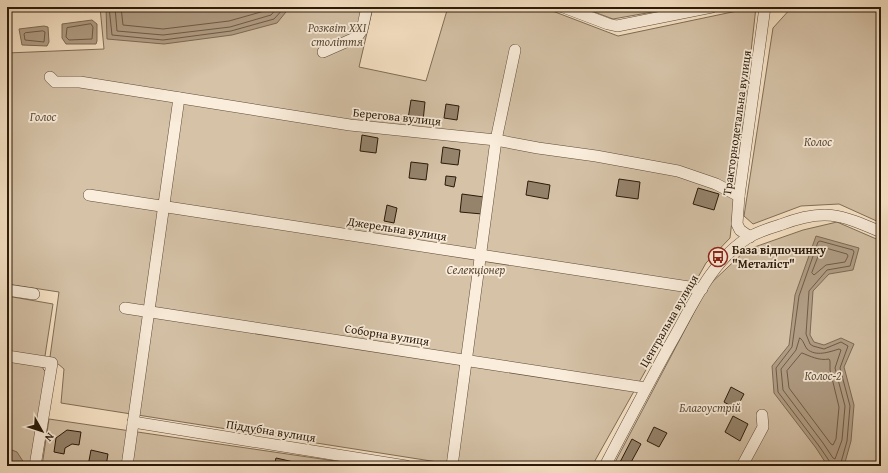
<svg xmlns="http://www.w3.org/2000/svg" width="888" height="473" font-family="'Gentium Book Plus',serif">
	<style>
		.green { fill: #d5c2a7; stroke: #806e58 }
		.water { fill: #b29f87; stroke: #7c6a55 }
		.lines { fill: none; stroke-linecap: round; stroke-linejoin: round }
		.shore { stroke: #6e5c48; stroke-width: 1 }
		.building { fill: #95836c; stroke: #2a1a0a }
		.minor-casing { stroke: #5e4c39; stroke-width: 12 }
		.minor { stroke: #faeddb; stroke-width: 11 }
		.labels { text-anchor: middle; stroke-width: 3.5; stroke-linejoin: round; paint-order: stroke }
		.park-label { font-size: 12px; font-style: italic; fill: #5d4c39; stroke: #faeddb }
		.street-label { font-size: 12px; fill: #2a1a0a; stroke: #faeddb }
		.poi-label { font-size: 12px; font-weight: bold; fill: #2a1a0a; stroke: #faeddb; text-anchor: start }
	</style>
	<rect width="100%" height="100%" fill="#f8e4c7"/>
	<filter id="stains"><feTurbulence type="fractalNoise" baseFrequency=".005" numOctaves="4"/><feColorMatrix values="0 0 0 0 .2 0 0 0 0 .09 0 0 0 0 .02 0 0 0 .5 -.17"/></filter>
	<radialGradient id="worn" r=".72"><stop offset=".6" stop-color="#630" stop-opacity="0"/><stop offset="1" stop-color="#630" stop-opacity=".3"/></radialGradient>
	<g class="green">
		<path d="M100 7H373L359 67 426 81 448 7H542L618 36 756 7 730 238 706 263 592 466H463L61 403 64 369 50 357 59 292 7 284V53L104 49Z"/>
		<path d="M581 7H681L613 19Z"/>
		<path d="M792 7H881V223L839 204 801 206 753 224 744 216 773 28Z"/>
		<path d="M837 222 881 241V466H613L708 286 746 250 803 230Z"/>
		<path d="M7 296 53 304 43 369 49 375 33 466H7Z"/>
		<path d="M49 419 369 466H42Z"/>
	</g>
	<g class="water">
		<path d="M106 7H290L277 23 232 35 164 44 107 39Z"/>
		<path d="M92 20 97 24V41L96 44H66L62 38V24Z"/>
		<path d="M44 26 48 27 49 42 47 46 22 45 19 29Z"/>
		<path d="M816 236 859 248 853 270 829 274 813 291 810 335 814 342 824 345 841 338 854 344 844 367 854 405 851 441 844 466 827 465 816 448 774 393 772 366 789 345 795 295Z"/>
		<path d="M7 448 17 452 26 466H7Z"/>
	</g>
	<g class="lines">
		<g class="shore">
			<path d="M109 7 112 35 163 40 231 31 274 19 285 7"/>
			<path d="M115 7 117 31 163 35 230 27 271 15 278 7"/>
			<path d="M121 7 123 25 163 29 229 21 268 10 270 7"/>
			<path d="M91 24 93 27 92 39 69 40 66 37 67 28Z"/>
			<path d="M43 31 45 32 44 42 25 40 24 34 25 33Z"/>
			<path d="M822 247 847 254 848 256 845 262 826 265 814 275 812 273Z"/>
			<path d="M800 338C804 341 804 345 807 349 816 357 829 352 839 349L841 350 835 368 845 406 842 440 835 459 833 458 823 443 783 390 781 369 796 350 799 340Z"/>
			<path d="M802 353C810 356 819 361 829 359L830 361V370L839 407 836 439 833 445 831 444 789 388 787 371Z"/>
			<path d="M830 466V462L819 446 778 392 776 368 792 347 799 296 818 242 820 241 853 250 854 252 850 266 827 270 809 291 806 334 810 344 813 346 824 349 841 342 848 346 840 368 850 406 847 441 840 466"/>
		</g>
	</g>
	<g class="building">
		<path d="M411 100 425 102 423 121 408 119Z"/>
		<path d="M446 104 459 106 457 120 444 118Z"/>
		<path d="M362 135 378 138 376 153 360 151Z"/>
		<path d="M443 147 460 150 458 165 441 163Z"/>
		<path d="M411 162 428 164 426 180 409 178Z"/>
		<path d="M446 176 456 177 454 187 445 185Z"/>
		<path d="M619 179 640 182 638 199 616 196Z"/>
		<path d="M528 181 550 185 548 199 526 195Z"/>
		<path d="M698 188 719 194 714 210 693 204Z"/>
		<path d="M462 194 484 197 482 214 460 212Z"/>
		<path d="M387 205 397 208 394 223 384 221Z"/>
		<path d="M731 387 744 394 736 409 724 402Z"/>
		<path d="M733 416 748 424 740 441 725 432Z"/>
		<path d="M654 427 667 433 659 447 647 441Z"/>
		<path d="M67 430 81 432 79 445 72 444 65 448 64 454 54 452 56 438Z"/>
		<path d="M632 439 641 444 629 466H618Z"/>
		<path d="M91 450 108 454 106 466H88Z"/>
		<path d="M276 458 303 464 302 466H274Z"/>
	</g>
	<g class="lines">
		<defs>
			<g id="minor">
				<path d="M563 7 608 24 617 26 712 7"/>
				<path d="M323 52 357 37 362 30 367 7"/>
				<path d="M50 77 55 82H80L350 125 496 140 538 148 596 156 678 171 716 184 739 196"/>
				<path d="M89 195 702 289"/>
				<path d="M750 237 740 230 737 224 739 196 765 7"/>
				<path d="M7 290 34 294"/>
				<path d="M125 308 646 388"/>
				<path d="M7 356 52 363 35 466"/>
				<path d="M133 422 406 466"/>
				<path d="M127 466 179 98"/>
				<path d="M452 466 496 140 515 50"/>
				<path d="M605 466C627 424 649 382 672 341 693 304 712 260 749 237 758 232 770 228 780 225 824 208 839 214 881 232"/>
				<path d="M742 466 763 427 762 415"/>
			</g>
		</defs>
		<use href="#minor" class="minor-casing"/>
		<use href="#minor" class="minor"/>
	</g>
	<defs>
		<symbol id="bus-ring" viewBox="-11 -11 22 22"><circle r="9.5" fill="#faeddb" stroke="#8f2418" stroke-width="1.5"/><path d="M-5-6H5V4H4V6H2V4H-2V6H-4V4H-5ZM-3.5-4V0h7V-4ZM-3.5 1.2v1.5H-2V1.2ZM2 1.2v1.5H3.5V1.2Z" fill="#8f2418"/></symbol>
	</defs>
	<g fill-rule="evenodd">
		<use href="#bus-ring" x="707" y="246" width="22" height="22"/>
	</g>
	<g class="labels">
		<g class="park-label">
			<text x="337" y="32">Розквіт XXI<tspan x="337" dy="14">століття</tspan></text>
			<text x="43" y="121">Голос</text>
			<text x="818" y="146">Колос</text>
			<text x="476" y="274">Селекціонер</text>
			<text x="823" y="380">Колос-2</text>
			<text x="710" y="412">Благоустрій</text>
		</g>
		<g class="street-label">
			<text transform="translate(397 117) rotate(6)" y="4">Берегова вулиця</text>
			<text transform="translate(737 123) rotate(-82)" y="4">Тракторнодетальна вулиця</text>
			<text transform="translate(397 229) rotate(9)" y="4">Джерельна вулиця</text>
			<text transform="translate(669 321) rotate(-60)" y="4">Центральна вулиця</text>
			<text transform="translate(387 335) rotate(9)" y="4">Соборна вулиця</text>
			<text transform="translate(271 431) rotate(9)" y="4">Піддубна вулиця</text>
		</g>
		<g class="poi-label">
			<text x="732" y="254">База відпочинку<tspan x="732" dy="14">"Металіст"</tspan></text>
		</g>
	</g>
	<rect width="888" height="473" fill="none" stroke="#f8e4c7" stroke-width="24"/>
	<rect x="8" y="8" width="872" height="457" fill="none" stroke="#2a1a0a" stroke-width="2"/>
	<rect x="12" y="12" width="864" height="449" fill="none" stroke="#2a1a0a"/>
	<g transform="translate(42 431) rotate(129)" stroke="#faeddb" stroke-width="3" paint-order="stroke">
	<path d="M0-3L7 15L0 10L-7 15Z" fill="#2a1a0a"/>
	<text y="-6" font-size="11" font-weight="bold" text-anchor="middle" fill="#2a1a0a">N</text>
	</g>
	<rect width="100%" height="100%" filter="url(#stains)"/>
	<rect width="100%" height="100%" fill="url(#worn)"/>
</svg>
